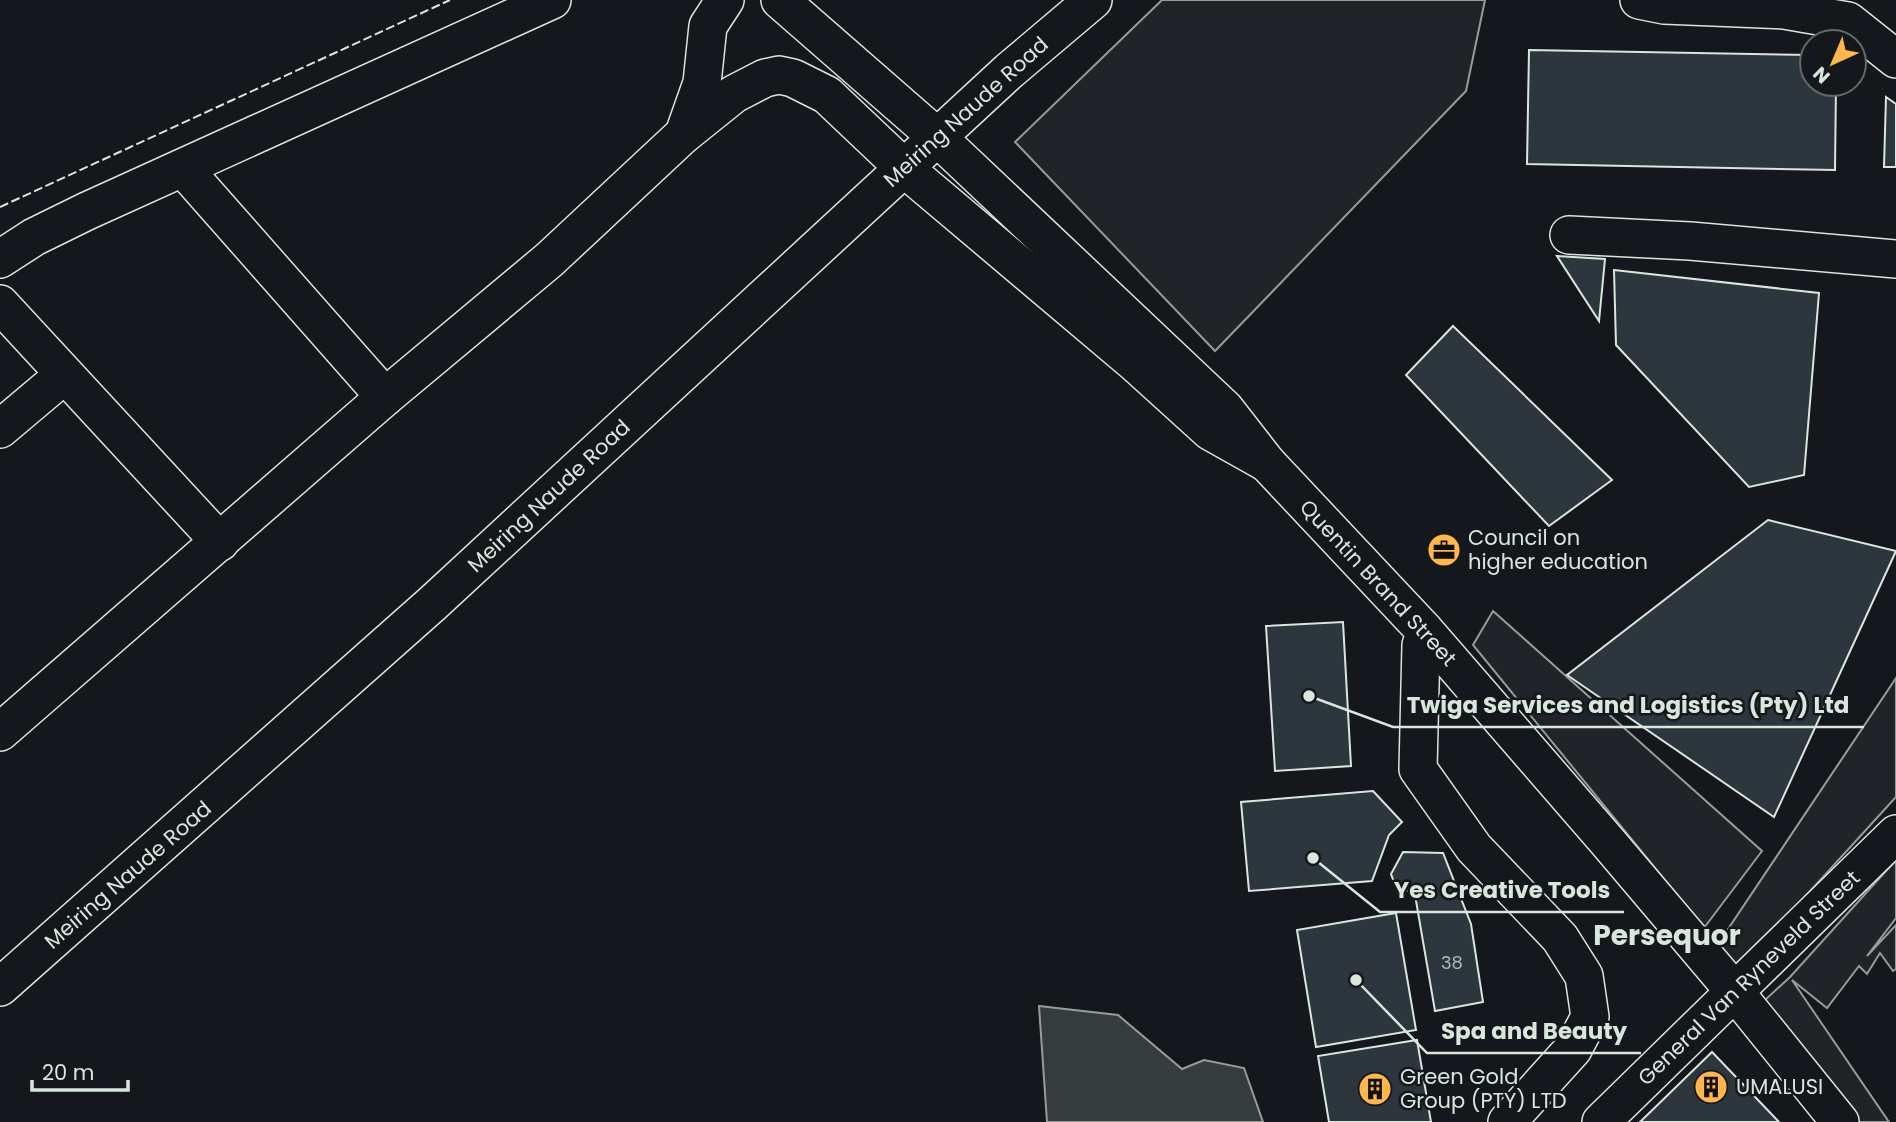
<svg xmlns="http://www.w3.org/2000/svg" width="1896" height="1122" font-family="Poppins,sans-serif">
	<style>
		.green { fill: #202428; stroke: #939e99; stroke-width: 2 }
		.water { fill: #363b3e; stroke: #939e99; stroke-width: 2 }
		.building { fill: #2c363c; stroke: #d8e6dc; stroke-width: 2 }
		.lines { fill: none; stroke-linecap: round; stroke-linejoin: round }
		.minor-casing { stroke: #d8e6dc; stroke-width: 40 }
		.minor { stroke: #14181c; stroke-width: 37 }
		.fence { stroke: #d8e6dc; stroke-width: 2; stroke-dasharray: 9 3.5; stroke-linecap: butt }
		.labels { text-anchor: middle; stroke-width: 5; stroke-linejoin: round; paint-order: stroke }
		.number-label { font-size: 18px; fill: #adbab4 }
		.street-label { font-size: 21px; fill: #d8e6dc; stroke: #14181c }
		.poi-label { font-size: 21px; fill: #d8e6dc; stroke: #14181c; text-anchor: start }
		.district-label { font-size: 28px; font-weight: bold; fill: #d8e6dc; stroke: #14181c }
		.leader { fill: none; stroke: #d8e6dc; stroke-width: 2.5 }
		.callout-dot { fill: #d8e6dc; stroke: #14181c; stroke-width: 2.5 }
		.callout-label { font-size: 23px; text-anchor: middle; font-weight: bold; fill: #d8e6dc; stroke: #14181c; stroke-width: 5; stroke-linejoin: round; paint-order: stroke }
	</style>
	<rect width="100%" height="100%" fill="#14181c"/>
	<g class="green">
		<path d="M1162 0H1485L1466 91 1215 351 1015 142Z"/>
		<path d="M1493 611 1762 851 1704 928 1473 645Z"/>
		<path d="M1896 678V797L1738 970 1714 950Z"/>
		<path d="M1896 860V918L1867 956 1896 925V969L1893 971 1880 953 1867 974 1859 966 1827 1008 1792 980 1889 1122H1857L1765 1000 1790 977Z"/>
	</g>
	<path class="water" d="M1039 1006 1118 1015 1182 1069 1204 1060 1244 1068 1263 1122H1047Z"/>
	<g class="building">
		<path d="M1529 50 1812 55V84H1836L1835 170 1527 164Z"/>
		<path d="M1886 97 1896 104V167H1884Z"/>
		<path d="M1557 256 1605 259 1599 321Z"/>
		<path d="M1614 270 1819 293 1804 475 1749 487 1616 345Z"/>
		<path d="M1453 326 1612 480 1549 526 1406 375Z"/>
		<path d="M1768 520 1896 551 1774 817 1567 675Z"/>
		<path d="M1343 622 1351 766 1275 771 1266 626Z"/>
		<path d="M1373 791 1402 822 1389 835 1372 881 1249 891 1241 802Z"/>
		<path d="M1403 852 1443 853 1471 924 1483 1002 1435 1011 1414 889 1398 893 1391 874Z"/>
		<path d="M1396 913 1416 1030 1316 1047 1297 930Z"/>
		<path d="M1417 1040 1431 1122H1329L1318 1056Z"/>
		<path d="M1712 1052 1779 1122H1640Z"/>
	</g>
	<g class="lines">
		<defs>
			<g id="minor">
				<path d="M780 0 937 137 1225 409 1267 463 1425 631 1607 841 1735 992 1840 1122"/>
				<path d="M1639 0 1664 5 1784 10 1848 21 1896 59"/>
				<path d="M684 134 702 83 708 26 725 0"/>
				<path d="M183 168 385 397"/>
				<path d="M1569 235 1690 241 1896 259"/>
				<path d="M0 259 34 237 87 211 552 0"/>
				<path d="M0 304 220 542"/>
				<path d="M0 429 64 375"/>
				<path d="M1421 645 1418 769 1474 848 1560 938 1584 976 1590 1017 1573 1049 1507 1122"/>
				<path d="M0 732 385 397 549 260 683 135 734 94 765 78 779 75 793 78 827 95 904 168 1135 363 1210 431 1267 463"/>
				<path d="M0 987 433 603 1009 71 1093 0"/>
				<path d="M1601 1122 1896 834"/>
			</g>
		</defs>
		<use href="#minor" class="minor-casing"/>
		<use href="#minor" class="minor"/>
		<path class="fence" d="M0 207 450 0"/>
	</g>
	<defs>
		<symbol id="office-disc" viewBox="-11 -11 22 22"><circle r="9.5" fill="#ffb74d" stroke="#14181c"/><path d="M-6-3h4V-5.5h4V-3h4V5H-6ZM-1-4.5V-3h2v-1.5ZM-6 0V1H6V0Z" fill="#111"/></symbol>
		<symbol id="building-disc" viewBox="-11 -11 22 22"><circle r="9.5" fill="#ffb74d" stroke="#14181c"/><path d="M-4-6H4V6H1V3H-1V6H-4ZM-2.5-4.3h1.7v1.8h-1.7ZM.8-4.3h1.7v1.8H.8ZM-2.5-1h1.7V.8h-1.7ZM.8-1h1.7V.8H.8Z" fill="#111"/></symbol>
	</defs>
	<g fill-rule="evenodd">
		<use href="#office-disc" x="1425" y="531" width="38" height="38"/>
		<use href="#building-disc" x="1692" y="1068" width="38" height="38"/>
		<use href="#building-disc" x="1356" y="1070" width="38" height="38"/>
	</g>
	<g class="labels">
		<g class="number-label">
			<text x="1452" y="969">38</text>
		</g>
		<g class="street-label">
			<text transform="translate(966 112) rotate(-42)" y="7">Meiring Naude Road</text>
			<text transform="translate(549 496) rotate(-43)" y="7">Meiring Naude Road</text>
			<text transform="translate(1378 583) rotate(47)" y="7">Quentin Brand Street</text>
			<text transform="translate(128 875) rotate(-41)" y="7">Meiring Naude Road</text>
			<text transform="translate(1749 978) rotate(-44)" y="7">General Van Ryneveld Street</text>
		</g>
		<g class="poi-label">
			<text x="1468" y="545">Council on<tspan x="1468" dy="24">higher education</tspan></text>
			<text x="1400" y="1084">Green Gold<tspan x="1400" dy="24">Group (PTY) LTD</tspan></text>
			<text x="1736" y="1094">UMALUSI</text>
		</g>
		<g class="district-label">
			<text x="1667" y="945">Persequor</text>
		</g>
	</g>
	<path class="leader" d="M1309 696L1393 727H1864M1313 858L1380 912H1624M1356 980L1427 1053H1641"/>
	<g class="callout-dot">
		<circle cx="1309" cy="696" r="7"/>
		<circle cx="1313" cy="858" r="7"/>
		<circle cx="1356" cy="980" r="7"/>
	</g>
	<g class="callout-label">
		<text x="1628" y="713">Twiga Services and Logistics (Pty) Ltd</text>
		<text x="1502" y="898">Yes Creative Tools</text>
		<text x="1534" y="1039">Spa and Beauty</text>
	</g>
	<g transform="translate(1833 63) rotate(224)"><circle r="33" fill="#14181c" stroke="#626a69" stroke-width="2"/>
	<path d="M0-5L12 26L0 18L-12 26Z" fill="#ffb74d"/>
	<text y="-10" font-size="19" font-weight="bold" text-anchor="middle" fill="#d8e6dc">N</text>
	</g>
	<path d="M32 1080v10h96v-10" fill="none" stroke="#d8e6dc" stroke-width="3.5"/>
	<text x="42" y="1080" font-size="21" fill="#d8e6dc" stroke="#14181c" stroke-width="5" paint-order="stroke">20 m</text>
</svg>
